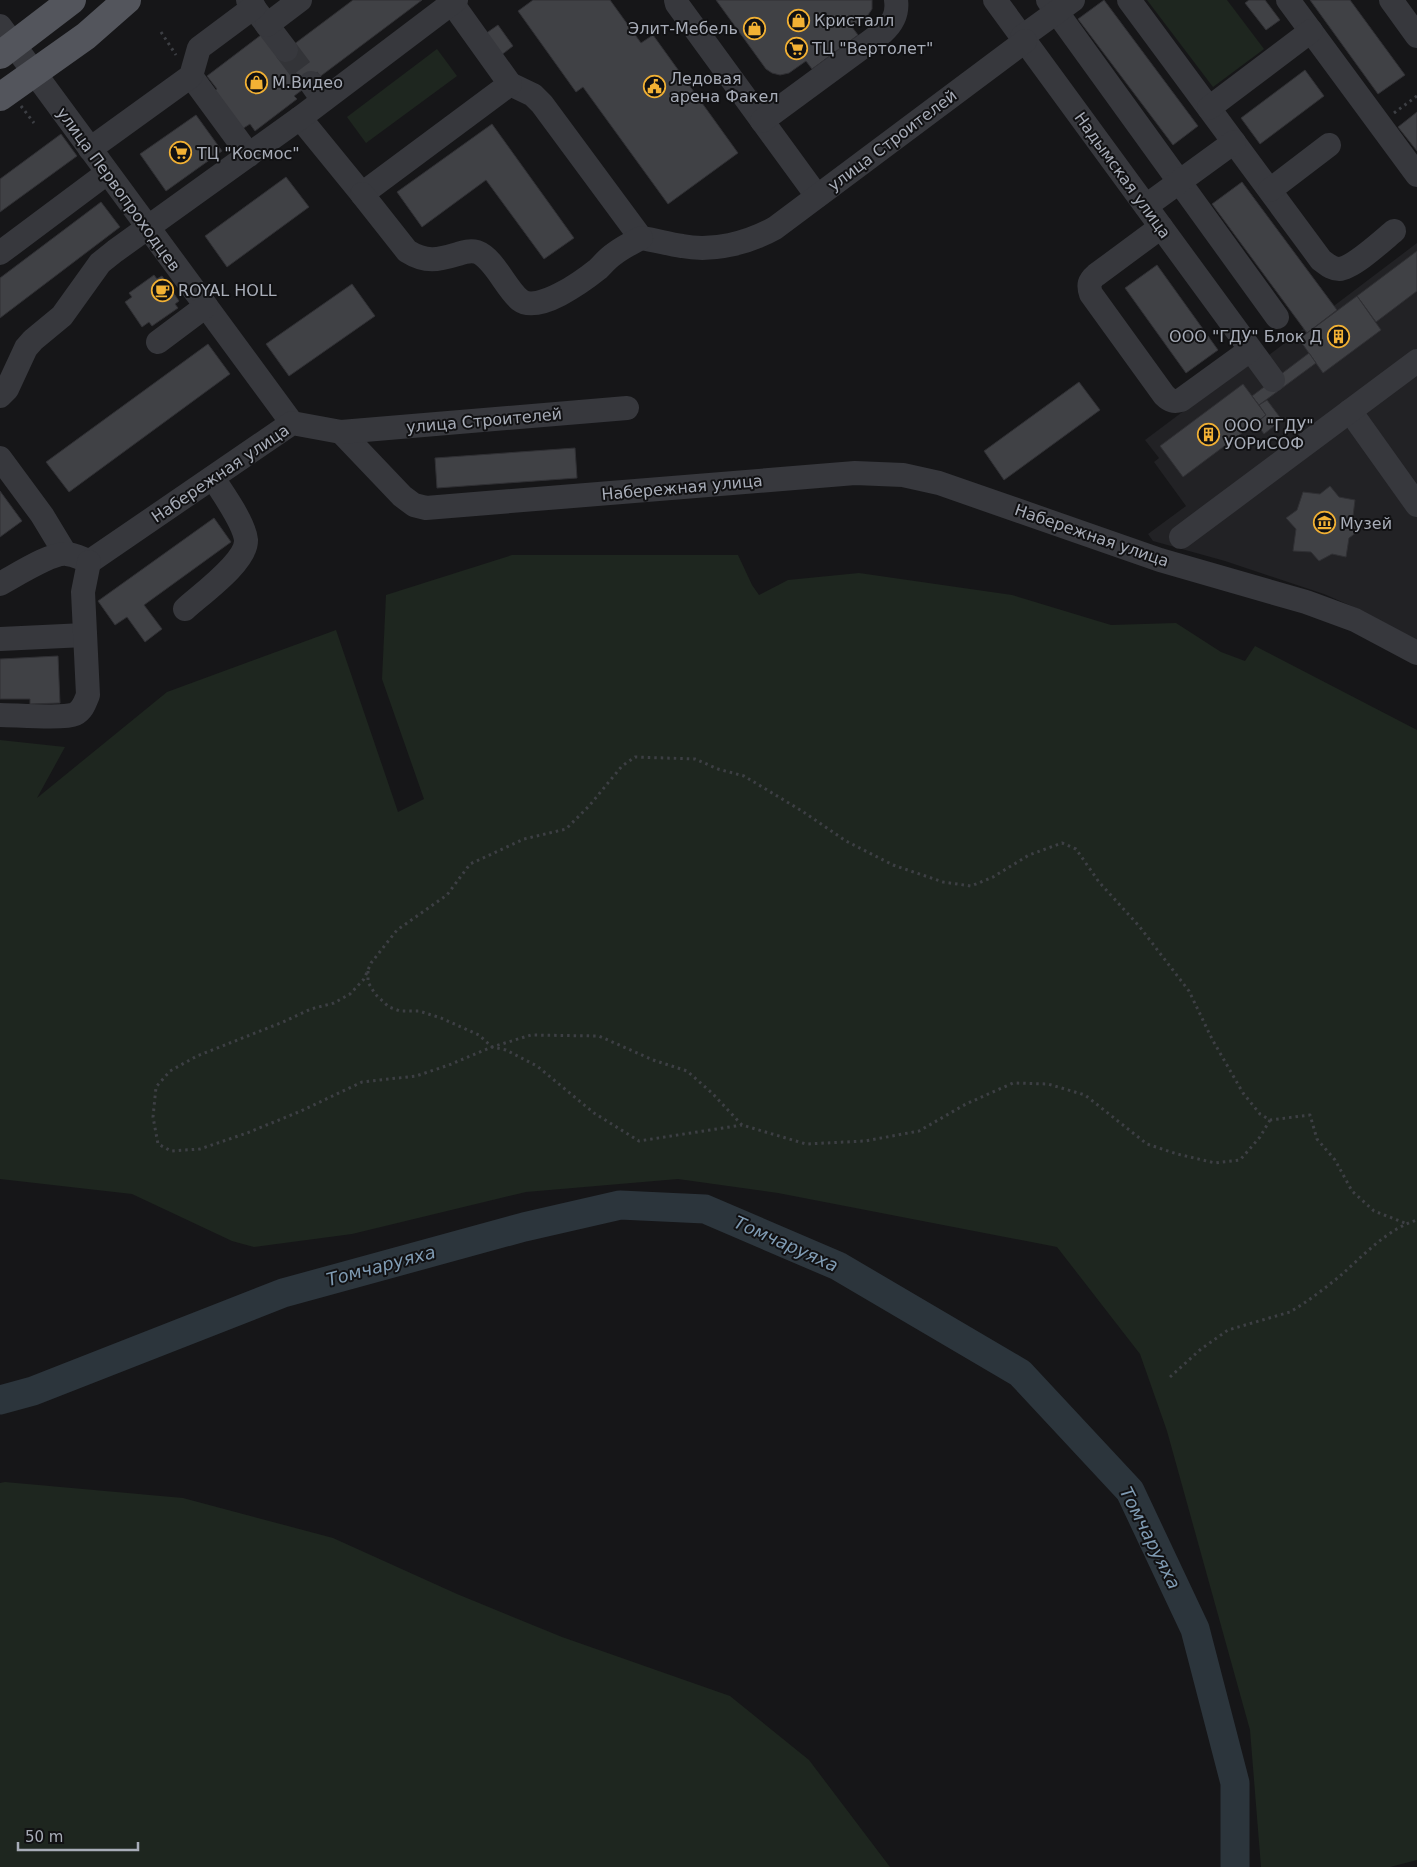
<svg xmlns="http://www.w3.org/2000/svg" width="1417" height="1867" font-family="'DejaVu Sans',sans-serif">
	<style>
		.built { fill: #222225 }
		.green { fill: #1e261f }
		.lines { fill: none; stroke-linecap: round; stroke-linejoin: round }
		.river { stroke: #2c353c; stroke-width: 29 }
		.building { fill: #404145; stroke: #303034 }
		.minor-tunnel { stroke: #333438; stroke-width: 24; stroke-dasharray: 24 12; stroke-linecap: butt }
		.path { stroke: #3d3f44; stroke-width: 3; stroke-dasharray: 2.5 4; stroke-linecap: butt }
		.minor { stroke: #37383d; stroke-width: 24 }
		.major { stroke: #53555c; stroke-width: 28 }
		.labels { text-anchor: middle; stroke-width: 4; stroke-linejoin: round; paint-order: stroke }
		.poi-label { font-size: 16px; fill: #a8adb8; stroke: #111113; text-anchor: start }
		.street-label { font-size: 16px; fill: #a8adb8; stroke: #111113 }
		.water-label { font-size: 18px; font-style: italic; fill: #7f9bb3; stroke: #111113 }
	</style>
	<rect width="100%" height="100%" fill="#161618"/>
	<path class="built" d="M1417 243V641L1365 612 1324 594 1225 561 1153 541 1148 534 1186 506 1154 462 1159 458 1145 440 1265 350 1269 355Z"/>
	<g class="green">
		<path d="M1147 0H1227L1264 49 1213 87Z"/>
		<path d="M437 49 457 76 366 143 347 117Z"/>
		<path d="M512 555H738L752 585 759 595 788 580 859 573 1012 595 1111 625 1176 623 1221 652 1245 661 1255 646 1417 730V1860L1390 1867H1261L1250 1730 1167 1431 1140 1354 1057 1247 778 1193 678 1179 526 1192 352 1234 254 1247 232 1241 132 1194 0 1179V740L65 747 37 798 167 692 336 630 398 812 424 799 382 679 386 595Z"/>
		<path d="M5 1482 183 1498 333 1538 457 1594 562 1637 730 1696 809 1760 890 1867H0V1483Z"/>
	</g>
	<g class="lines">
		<path class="river" d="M0 1400 33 1391 283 1293 524 1227 620 1205 705 1209 838 1266 1020 1373 1130 1491 1195 1629 1235 1783V1867"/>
	</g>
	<g class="building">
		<path d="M353 0H422L306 87 281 54Z"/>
		<path d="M533 0H610L641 43 653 35 738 153 668 204 583 87 576 92 518 11Z"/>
		<path d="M716 0H872V9L868 15 852 27 858 35 812 69 806 61 789 73 780 75 772 73 766 69Z"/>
		<path d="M1104 0 1198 126 1173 145 1078 19Z"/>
		<path d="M1249 0H1265L1280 20 1266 30 1245 3Z"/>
		<path d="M1310 0H1350L1405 75 1378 94Z"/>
		<path d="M498 25 513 46 500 56 485 34Z"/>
		<path d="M265 32 306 87 294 96 297 99 255 131 250 124 242 129 214 92 217 89 207 76Z"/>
		<path d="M1305 70 1324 96 1260 144 1241 118Z"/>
		<path d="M1417 112V151L1398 127Z"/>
		<path d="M196 115 222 151 166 191 140 154Z"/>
		<path d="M492 124 574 238 544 259 486 180 422 227 397 192Z"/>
		<path d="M61 134 77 156 0 212V179Z"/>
		<path d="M286 177 309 207 227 267 205 236Z"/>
		<path d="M1242 182 1337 310 1307 333 1212 204Z"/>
		<path d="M101 202 120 227 0 318V278Z"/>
		<path d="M1417 251V291L1376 322 1357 296Z"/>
		<path d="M1157 265 1218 350 1186 373 1125 288Z"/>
		<path d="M154 275 157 279 162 276 179 301 175 304 178 308 152 326 149 322 142 327 125 302 132 297 129 293Z"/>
		<path d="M352 284 375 316 289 376 266 344Z"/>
		<path d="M1357 296 1381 330 1323 373 1299 339Z"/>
		<path d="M208 344 230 374 69 492 46 462Z"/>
		<path d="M1309 353 1316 363 1259 405 1252 396Z"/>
		<path d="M1079 382 1100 410 1004 480 984 451Z"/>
		<path d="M1243 384 1266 415 1183 477 1160 446Z"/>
		<path d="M1267 400 1282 420 1264 434 1256 423 1266 415 1259 405Z"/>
		<path d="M575 448 577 478 437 488 435 458Z"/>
		<path d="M1330 486 1339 497 1355 500 1353 516 1361 529 1349 538 1346 557 1332 554 1319 561 1311 552 1293 551 1296 529 1286 518 1297 510 1303 492 1320 494Z"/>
		<path d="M0 491 22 521 0 537Z"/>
		<path d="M214 518 231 542 144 605 162 629 145 642 127 617 115 625 98 601Z"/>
		<path d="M58 656 60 703 30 704V699H0V659Z"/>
	</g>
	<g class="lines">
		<path class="minor-tunnel" d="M286 50 311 83"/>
		<g class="path">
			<path d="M161 32 176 55"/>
			<path d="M21 106 34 123"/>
			<path d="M1394 113 1417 96"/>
			<path d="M368 971V982L375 994 389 1007 400 1011H419L441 1018 479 1035 492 1047 506 1050 537 1066 594 1113 639 1141 742 1125"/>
			<path d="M1270 1120 1260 1137 1240 1160 1215 1163 1177 1154 1147 1144 1085 1095 1048 1084 1013 1083 966 1104 919 1131 865 1141 806 1144 742 1125 712 1093 687 1071 653 1060 599 1036 531 1035 492 1047 449 1065 416 1076 362 1082 301 1111 247 1133 200 1149 171 1151 158 1144 153 1117 156 1087 170 1071 197 1056 283 1022 311 1009 334 1003 350 994 364 979 371 963 397 930 447 895 470 864 524 839 566 829 589 806 622 766 635 757 695 759 718 769 744 776 802 811 846 841 893 865 943 882 971 886 993 877 1029 855 1062 843 1076 849 1099 882 1139 926 1189 991 1212 1039 1243 1093 1260 1114 1270 1120 1310 1115 1317 1139 1335 1160 1352 1191 1374 1211 1405 1223"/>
			<path d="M1170 1377 1201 1349 1228 1330 1290 1312C1307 1302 1324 1289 1340 1276 1363 1256 1387 1229 1417 1220"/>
		</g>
		<g class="minor">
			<path d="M248 0 286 50"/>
			<path d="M676 0 677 4 817 196"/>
			<path d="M995 0 1273 380"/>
			<path d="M1048 0 1277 317"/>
			<path d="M1129 0 1321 260C1327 264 1331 269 1339 269 1353 268 1382 241 1394 231"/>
			<path d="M1288 0 1417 175"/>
			<path d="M1391 0 1417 36"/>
			<path d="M267 25 300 0"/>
			<path d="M0 26 292 423"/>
			<path d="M1022 37 1073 0"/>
			<path d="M191 76 249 155"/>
			<path d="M311 83 323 100"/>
			<path d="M510 84 533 95 542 104 641 238C655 240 668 244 682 246 713 252 748 243 775 228L1025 41"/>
			<path d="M1209 108 1311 31"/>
			<path d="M300 118 362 194 510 84 452 3"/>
			<path d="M762 121 883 32C893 23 898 14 896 0"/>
			<path d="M90 149 191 76 199 48 254 7"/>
			<path d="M1270 190 1329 145"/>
			<path d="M362 194 407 251C426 263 438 260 458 254 464 252 470 250 477 252 494 258 506 289 520 300 538 314 583 281 598 269 603 264 608 258 614 254 623 247 632 243 641 238"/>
			<path d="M1146 206 1234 142"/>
			<path d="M1161 227 1096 275C1089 281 1088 285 1091 294L1164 395C1170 401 1174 402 1181 400L1250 350"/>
			<path d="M0 253 107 173"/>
			<path d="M158 342 206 306"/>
			<path d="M0 396 7 389 26 348 33 340 62 316 100 263 115 251 300 118 456 0"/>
			<path d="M1350 411 1417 505"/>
			<path d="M341 432 402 496 414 505 426 508 855 473 903 475 939 483 1160 560 1306 602 1355 620 1417 653"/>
			<path d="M0 458 42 515 65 553"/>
			<path d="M1181 537 1417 361"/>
			<path d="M0 584C15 576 52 552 67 554 75 555 82 558 89 562L292 423 341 432 627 408"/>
			<path d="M185 609C200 595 247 562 246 540 244 522 223 494 213 478"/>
			<path d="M0 639 85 635"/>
			<path d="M0 715C15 715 64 719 75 714 83 710 85 702 88 695L83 592 89 562"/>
		</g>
		<g class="major">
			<path d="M0 55 72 0"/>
			<path d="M0 97 86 36 127 0"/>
		</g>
	</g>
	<defs>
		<symbol id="shop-ring" viewBox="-11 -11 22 22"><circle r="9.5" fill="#111113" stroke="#f2b134" stroke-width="1.5"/><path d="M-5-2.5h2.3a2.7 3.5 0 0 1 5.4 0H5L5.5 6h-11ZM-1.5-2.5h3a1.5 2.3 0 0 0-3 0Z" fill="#f2b134"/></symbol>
		<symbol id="supermarket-ring" viewBox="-11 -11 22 22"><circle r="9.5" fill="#111113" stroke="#f2b134" stroke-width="1.5"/><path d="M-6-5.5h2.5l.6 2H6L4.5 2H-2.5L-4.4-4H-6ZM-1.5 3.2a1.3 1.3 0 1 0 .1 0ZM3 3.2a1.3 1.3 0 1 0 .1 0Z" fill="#f2b134"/></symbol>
		<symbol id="civic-ring" viewBox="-11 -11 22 22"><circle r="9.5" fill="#111113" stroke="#f2b134" stroke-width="1.5"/><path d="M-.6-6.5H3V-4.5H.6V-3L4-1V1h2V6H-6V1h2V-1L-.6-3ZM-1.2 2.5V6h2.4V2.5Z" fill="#f2b134"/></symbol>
		<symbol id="cafe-ring" viewBox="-11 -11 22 22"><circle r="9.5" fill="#111113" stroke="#f2b134" stroke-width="1.5"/><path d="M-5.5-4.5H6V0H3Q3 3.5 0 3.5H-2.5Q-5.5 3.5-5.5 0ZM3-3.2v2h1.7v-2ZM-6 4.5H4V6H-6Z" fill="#f2b134"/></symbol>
		<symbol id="building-ring" viewBox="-11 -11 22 22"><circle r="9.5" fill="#111113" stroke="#f2b134" stroke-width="1.5"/><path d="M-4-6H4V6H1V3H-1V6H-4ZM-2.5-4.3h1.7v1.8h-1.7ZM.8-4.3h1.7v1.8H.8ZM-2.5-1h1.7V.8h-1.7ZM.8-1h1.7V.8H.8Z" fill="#f2b134"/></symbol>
		<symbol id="museum-ring" viewBox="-11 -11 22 22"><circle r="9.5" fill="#111113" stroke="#f2b134" stroke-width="1.5"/><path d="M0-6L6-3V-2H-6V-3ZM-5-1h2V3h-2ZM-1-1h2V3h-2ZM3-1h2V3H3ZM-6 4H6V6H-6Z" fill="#f2b134"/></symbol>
	</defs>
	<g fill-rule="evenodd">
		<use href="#shop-ring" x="786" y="8" width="25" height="25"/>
		<use href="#shop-ring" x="742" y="16" width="25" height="25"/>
		<use href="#supermarket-ring" x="784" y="36" width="25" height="25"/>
		<use href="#shop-ring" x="244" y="70" width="25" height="25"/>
		<use href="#civic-ring" x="642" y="74" width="25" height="25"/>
		<use href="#supermarket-ring" x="168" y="140" width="25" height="25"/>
		<use href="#cafe-ring" x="150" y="278" width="25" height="25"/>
		<use href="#building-ring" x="1326" y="324" width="25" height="25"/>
		<use href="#building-ring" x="1196" y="422" width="25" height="25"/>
		<use href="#museum-ring" x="1312" y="510" width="25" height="25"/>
	</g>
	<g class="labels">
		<g class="poi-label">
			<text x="814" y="26">Кристалл</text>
			<text x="738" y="34" text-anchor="end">Элит-Мебель</text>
			<text x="812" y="54">ТЦ "Вертолет"</text>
			<text x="670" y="84">Ледовая<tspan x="670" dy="18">арена Факел</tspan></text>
			<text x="272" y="88">М.Видео</text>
			<text x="197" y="159">ТЦ "Космос"</text>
			<text x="178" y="296">ROYAL HOLL</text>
			<text x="1322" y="342" text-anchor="end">ООО "ГДУ" Блок Д</text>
			<text x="1224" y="431">ООО "ГДУ"<tspan x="1224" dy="18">УОРиСОФ</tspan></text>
			<text x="1340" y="529">Музей</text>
		</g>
		<g class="street-label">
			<text transform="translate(892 140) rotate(-37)" y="6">улица Строителей</text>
			<text transform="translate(1123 175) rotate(54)" y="6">Надымская улица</text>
			<text transform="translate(119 189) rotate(54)" y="6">улица Первопроходцев</text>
			<text transform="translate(484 420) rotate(-5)" y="6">улица Строителей</text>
			<text transform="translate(220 473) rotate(-34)" y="6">Набережная улица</text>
			<text transform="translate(682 487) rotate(-5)" y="6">Набережная улица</text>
			<text transform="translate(1092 535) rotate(19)" y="6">Набережная улица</text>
		</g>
		<g class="water-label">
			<text transform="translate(786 1244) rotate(24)" y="6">Томчаруяха</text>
			<text transform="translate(381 1266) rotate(-15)" y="6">Томчаруяха</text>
			<text transform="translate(1150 1538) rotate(63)" y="6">Томчаруяха</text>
		</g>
	</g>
	<path d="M18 1842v8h120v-8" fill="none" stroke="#a8adb8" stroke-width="2.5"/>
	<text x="25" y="1842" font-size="15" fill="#a8adb8" stroke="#111113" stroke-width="4" paint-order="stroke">50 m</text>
</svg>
